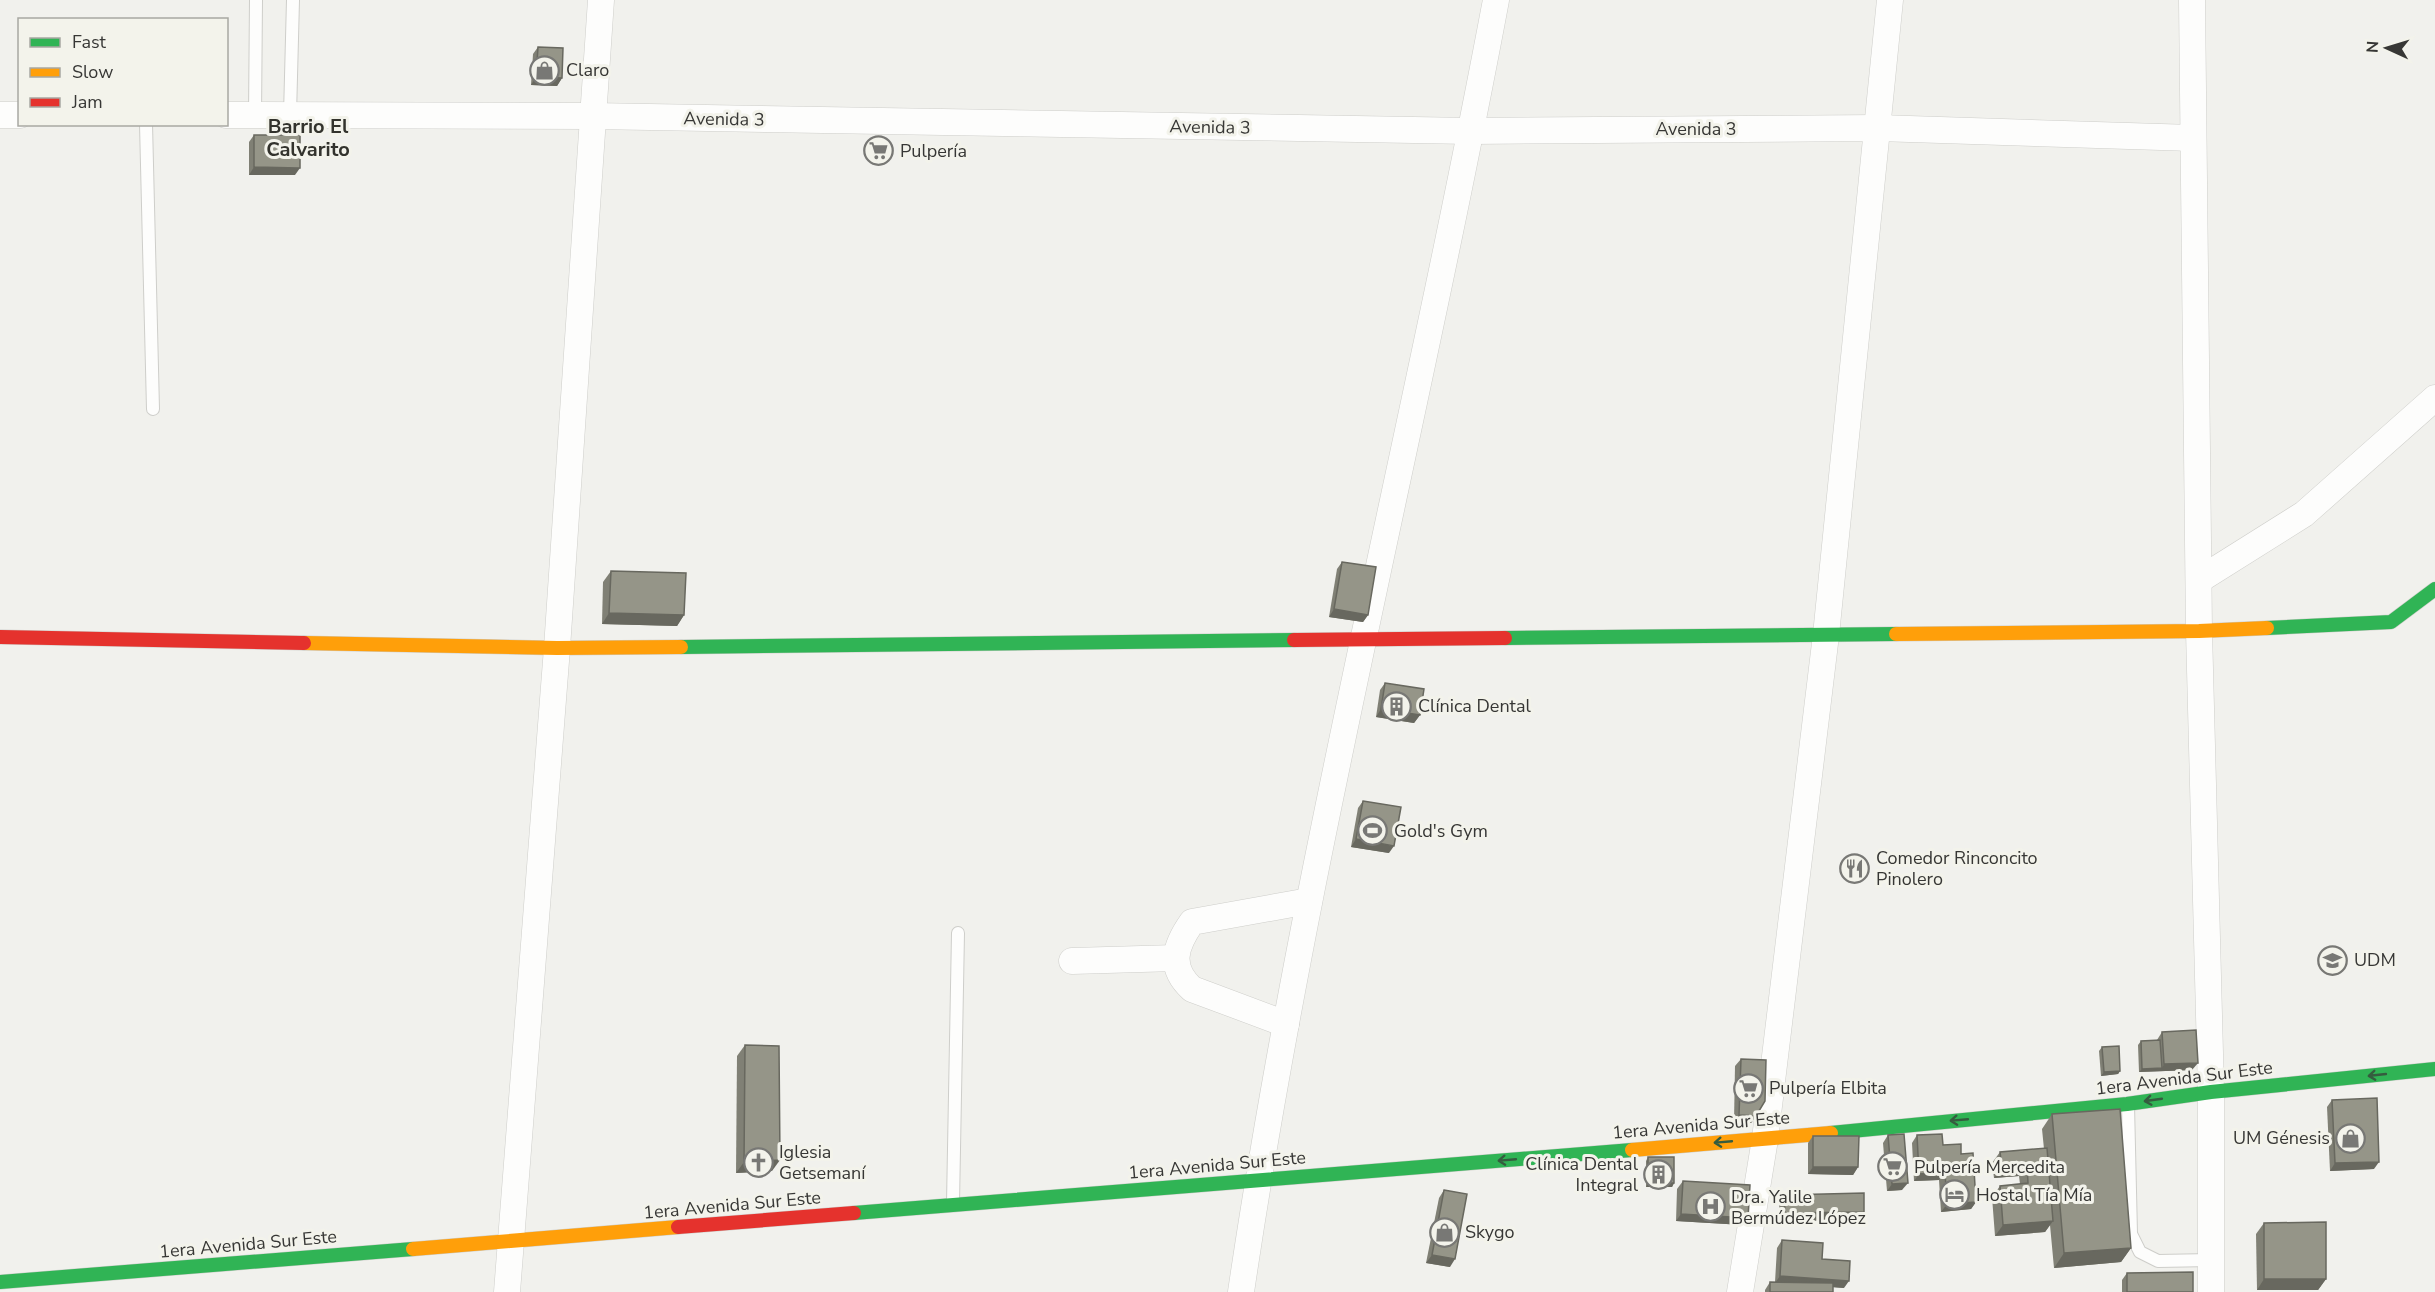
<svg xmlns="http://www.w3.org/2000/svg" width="2435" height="1292" font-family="'Nunito Sans',sans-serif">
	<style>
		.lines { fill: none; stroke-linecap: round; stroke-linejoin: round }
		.lane-casing { stroke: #cececa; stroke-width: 14 }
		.street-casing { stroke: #cececa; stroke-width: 27 }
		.fast-casing { stroke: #cececa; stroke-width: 15 }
		.slow-casing { stroke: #cececa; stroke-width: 15 }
		.jam-casing { stroke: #cececa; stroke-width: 15 }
		.lane { stroke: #fdfdfc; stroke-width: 12 }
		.street { stroke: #fdfdfc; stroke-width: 26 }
		.fast { stroke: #30b455; stroke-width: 14 }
		.slow { stroke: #ff9f0a; stroke-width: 14 }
		.jam { stroke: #e5322d; stroke-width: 14 }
		.wall { fill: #808075 }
		.shaded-wall { fill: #68685f }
		.building { fill: #959588; stroke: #68685f; stroke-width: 1.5 }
		.oneway { stroke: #355c3f }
		.labels { text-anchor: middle; stroke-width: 6; stroke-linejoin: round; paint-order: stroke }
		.poi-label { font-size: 18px; fill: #373735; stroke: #f3f3eb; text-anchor: start }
		.street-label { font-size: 18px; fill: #373735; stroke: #f3f3eb }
		.neighbourhood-label { font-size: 20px; font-weight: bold; fill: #33332d; stroke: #f3f3eb }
	</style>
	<rect width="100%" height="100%" fill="#f1f1ed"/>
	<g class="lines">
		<defs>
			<g id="lane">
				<path d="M255 115 256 0"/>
				<path d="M290 115 293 0"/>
				<path d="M146 124 153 409"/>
				<path d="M2128 1105 2131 1234 2140 1252 2158 1261 2211 1260"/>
				<path d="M953 1203 958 933"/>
			</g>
			<g id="street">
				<path d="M2192 0 2199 631 2211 1092V1292"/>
				<path d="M0 115H20"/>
				<path d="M226 115 592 116 1471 131 1878 128 2193 138"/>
				<path d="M2199 580 2304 514 2435 398"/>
				<path d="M1072 961 1176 958"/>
				<path d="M1286 1024 1192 989C1168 967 1175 946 1192 922L1309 901"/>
				<path d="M507 1292 557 648 601 0"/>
				<path d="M1241 1292C1305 858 1415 431 1496 0"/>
				<path d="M1740 1292 1765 1139 1826 635 1890 0"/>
			</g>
			<g id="fast">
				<path d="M2267 628 2391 622 2435 589"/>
				<path d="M1505 638 1896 634"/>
				<path d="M681 647 1294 640"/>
				<path d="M1831 1133 2127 1104 2211 1092 2435 1069"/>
				<path d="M854 1213 1632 1150"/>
				<path d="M0 1282 413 1249"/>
			</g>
			<g id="slow">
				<path d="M1896 634 2199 631 2267 628"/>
				<path d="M304 643 557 648 681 647"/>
				<path d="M1632 1150 1831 1133"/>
				<path d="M413 1249 678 1227"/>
			</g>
			<g id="jam">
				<path d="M0 637 304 643"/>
				<path d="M1294 640 1505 638"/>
				<path d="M678 1227 854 1213"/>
			</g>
		</defs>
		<use href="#lane" class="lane-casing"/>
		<use href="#street" class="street-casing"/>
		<use href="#fast" class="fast-casing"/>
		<use href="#slow" class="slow-casing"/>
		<use href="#jam" class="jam-casing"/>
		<use href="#lane" class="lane"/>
		<use href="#street" class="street"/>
		<use href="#fast" class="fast"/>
		<use href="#slow" class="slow"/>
		<use href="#jam" class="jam"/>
	</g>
	<g class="wall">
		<path d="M538 47 562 78 557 86 531 85 533 54Z"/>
		<path d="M254 135 295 175H249V142Z"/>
		<path d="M1342 562 1368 615 1363 622 1329 617 1337 569Z"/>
		<path d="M611 571 684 615 677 626 602 624 603 582Z"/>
		<path d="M1385 683 1420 715 1414 723 1376 717 1380 690Z"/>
		<path d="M1363 801 1389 853 1351 847 1358 808Z"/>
		<path d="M2162 1032 2192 1070 2139 1072 2138 1045 2141 1041 2157 1040Z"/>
		<path d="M745 1045 772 1171 736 1173 737 1056Z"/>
		<path d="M2102 1047 2120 1071 2118 1074 2101 1076 2099 1051Z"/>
		<path d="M1741 1059 1756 1116 1751 1123 1734 1122 1735 1066Z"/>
		<path d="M2332 1100 2374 1169 2330 1171 2327 1107Z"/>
		<path d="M2052 1114 2131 1248 2121 1262 2054 1268 2050 1225 2045 1232 1995 1236 1992 1197 2000 1186 2020 1184 2019 1176 1994 1178 1992 1163 2000 1152 2044 1149 2042 1129Z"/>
		<path d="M1888 1135 1902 1190 1887 1191 1883 1143Z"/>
		<path d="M1917 1135 1961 1154 1976 1202 1971 1209 1941 1212 1939 1180 1914 1181 1912 1143Z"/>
		<path d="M1813 1136 1858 1167 1853 1175 1808 1174V1143Z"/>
		<path d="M1648 1157 1674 1183 1672 1187H1646V1161Z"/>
		<path d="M1683 1181 1748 1218 1743 1225 1676 1221 1677 1189Z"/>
		<path d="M1444 1190 1450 1267 1426 1263 1439 1198Z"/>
		<path d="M1784 1195 1859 1220 1780 1221 1779 1202Z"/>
		<path d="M2264 1223 2326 1279 2318 1290H2257L2256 1234Z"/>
		<path d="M1782 1240 1822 1259 1844 1288 1833 1287V1292H1765V1290L1770 1282H1775L1777 1248Z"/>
		<path d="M2127 1273 2193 1292H2122V1280Z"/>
	</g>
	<g class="shaded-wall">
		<path d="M536 77 562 78 557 86 531 85Z"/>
		<path d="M254 167 300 168 295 175H249Z"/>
		<path d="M1334 609 1368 615 1363 622 1329 617Z"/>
		<path d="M609 613 684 615 677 626 602 624Z"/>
		<path d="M1381 709 1420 715 1414 723 1376 717Z"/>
		<path d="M1356 839 1394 846 1389 853 1351 847Z"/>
		<path d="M2198 1063 2192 1070 2139 1072 2142 1069 2162 1068 2164 1064Z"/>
		<path d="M2120 1071 2118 1074 2101 1076 2104 1072Z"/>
		<path d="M1739 1115 1756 1116 1751 1123 1734 1122Z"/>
		<path d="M780 1160 772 1171 736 1173 744 1162Z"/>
		<path d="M2379 1162 2374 1169 2330 1171 2335 1163Z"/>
		<path d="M2027 1165 2019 1176 1994 1178 2002 1167Z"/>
		<path d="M1813 1167H1858L1853 1175 1808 1174Z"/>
		<path d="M1945 1172 1939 1180 1914 1181 1919 1174Z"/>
		<path d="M1648 1183H1674L1672 1187H1646Z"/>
		<path d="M1908 1183 1902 1190 1887 1191 1892 1184Z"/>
		<path d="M1976 1202 1971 1209 1941 1212 1947 1204Z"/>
		<path d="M1864 1212 1859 1220 1780 1221 1785 1213Z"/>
		<path d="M1681 1214 1748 1218 1743 1225 1676 1221Z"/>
		<path d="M2053 1221 2045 1232 1995 1236 2003 1225Z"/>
		<path d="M2131 1248 2121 1262 2054 1268 2064 1253Z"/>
		<path d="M1432 1255 1455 1259 1450 1267 1426 1263Z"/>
		<path d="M1780 1276 1849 1281 1844 1288 1775 1283Z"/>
		<path d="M2264 1279H2326L2318 1290H2257Z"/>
	</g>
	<g class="building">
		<path d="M538 47 563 48 562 78 536 77Z"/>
		<path d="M254 135H300V168L254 167Z"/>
		<path d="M1342 562 1376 567 1368 615 1334 609Z"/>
		<path d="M611 571 686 573 684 615 609 613Z"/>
		<path d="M1385 683 1424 689 1420 715 1381 709Z"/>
		<path d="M1363 801 1401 807 1394 846 1356 839Z"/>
		<path d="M2196 1030 2198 1063 2164 1064 2162 1032Z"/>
		<path d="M2160 1040 2162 1068 2142 1069 2141 1041Z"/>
		<path d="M745 1045 779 1046 780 1160 744 1162Z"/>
		<path d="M2119 1046 2120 1071 2104 1072 2102 1047Z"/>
		<path d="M1741 1059 1766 1060 1765 1101 1756 1116 1739 1115Z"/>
		<path d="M2377 1098 2379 1162 2335 1163 2332 1100Z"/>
		<path d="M2120 1109 2131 1248 2064 1253 2052 1114Z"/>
		<path d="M1904 1134 1908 1183 1892 1184 1888 1135Z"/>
		<path d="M1942 1134 1943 1145 1961 1144V1154L1973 1153 1976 1202 1947 1204 1945 1172 1919 1174 1917 1135Z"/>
		<path d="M1813 1136H1859L1858 1167H1813Z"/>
		<path d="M2047 1148 2053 1221 2003 1225 2000 1186 2028 1183 2027 1165 2002 1167 2000 1152Z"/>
		<rect x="1648" y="1157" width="26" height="26"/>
		<path d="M1683 1181 1750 1185 1748 1218 1681 1214Z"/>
		<path d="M1444 1190 1467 1194 1455 1259 1432 1255Z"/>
		<path d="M1864 1193V1212L1785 1213 1784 1195Z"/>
		<path d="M2326 1222V1279H2264V1223Z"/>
		<path d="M1782 1240 1823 1243 1822 1259 1850 1261 1849 1281 1780 1276Z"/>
		<path d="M2193 1272V1292H2127V1273Z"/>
		<path d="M1770 1282 1833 1283V1292H1770Z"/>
	</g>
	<defs><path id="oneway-shaft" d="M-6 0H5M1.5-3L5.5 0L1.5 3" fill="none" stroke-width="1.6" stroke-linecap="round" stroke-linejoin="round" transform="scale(1.5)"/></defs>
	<g class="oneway">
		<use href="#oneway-shaft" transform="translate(2377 1075) rotate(174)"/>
		<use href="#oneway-shaft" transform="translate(2153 1100) rotate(172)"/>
		<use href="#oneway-shaft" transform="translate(1959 1120) rotate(175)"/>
		<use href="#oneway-shaft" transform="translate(1723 1142) rotate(175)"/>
		<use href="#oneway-shaft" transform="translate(1507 1160) rotate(175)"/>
	</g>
	<defs>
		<symbol id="shop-ring" viewBox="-11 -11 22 22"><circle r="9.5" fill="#f3f3eb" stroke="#787875" stroke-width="1.5"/><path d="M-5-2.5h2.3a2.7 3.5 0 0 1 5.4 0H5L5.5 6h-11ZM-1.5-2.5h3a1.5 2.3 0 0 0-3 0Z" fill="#787875"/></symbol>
		<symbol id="supermarket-ring" viewBox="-11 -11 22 22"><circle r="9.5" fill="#f3f3eb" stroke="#787875" stroke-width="1.5"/><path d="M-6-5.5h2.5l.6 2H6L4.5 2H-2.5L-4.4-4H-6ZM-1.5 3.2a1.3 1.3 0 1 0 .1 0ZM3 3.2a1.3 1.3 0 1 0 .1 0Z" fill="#787875"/></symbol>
		<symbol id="building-ring" viewBox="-11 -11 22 22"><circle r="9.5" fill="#f3f3eb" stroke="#787875" stroke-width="1.5"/><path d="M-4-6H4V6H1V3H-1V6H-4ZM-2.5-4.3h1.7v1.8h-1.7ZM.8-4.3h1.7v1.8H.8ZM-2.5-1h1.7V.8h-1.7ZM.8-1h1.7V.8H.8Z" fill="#787875"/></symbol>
		<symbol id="stadium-ring" viewBox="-11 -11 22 22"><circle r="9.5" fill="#f3f3eb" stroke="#787875" stroke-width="1.5"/><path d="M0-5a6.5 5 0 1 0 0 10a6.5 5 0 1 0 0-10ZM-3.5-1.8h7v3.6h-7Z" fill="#787875"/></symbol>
		<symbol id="restaurant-ring" viewBox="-11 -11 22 22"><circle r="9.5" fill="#f3f3eb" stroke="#787875" stroke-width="1.5"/><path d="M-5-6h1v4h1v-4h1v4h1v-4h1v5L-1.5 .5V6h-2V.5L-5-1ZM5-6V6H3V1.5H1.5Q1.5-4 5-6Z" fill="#787875"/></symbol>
		<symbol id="university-ring" viewBox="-11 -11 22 22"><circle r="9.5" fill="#f3f3eb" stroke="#787875" stroke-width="1.5"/><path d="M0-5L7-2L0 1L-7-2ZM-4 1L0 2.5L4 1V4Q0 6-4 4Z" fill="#787875"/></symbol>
		<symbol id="church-ring" viewBox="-11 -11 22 22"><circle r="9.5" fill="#f3f3eb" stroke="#787875" stroke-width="1.5"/><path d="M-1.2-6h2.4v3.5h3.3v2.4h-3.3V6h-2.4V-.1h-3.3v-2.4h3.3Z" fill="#787875"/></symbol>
		<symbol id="hotel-ring" viewBox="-11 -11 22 22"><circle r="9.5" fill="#f3f3eb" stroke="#787875" stroke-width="1.5"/><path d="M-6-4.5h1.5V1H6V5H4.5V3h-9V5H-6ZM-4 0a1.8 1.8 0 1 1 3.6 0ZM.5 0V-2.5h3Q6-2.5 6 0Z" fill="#787875"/></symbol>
		<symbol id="hospital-ring" viewBox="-11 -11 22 22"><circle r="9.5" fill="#f3f3eb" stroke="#787875" stroke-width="1.5"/><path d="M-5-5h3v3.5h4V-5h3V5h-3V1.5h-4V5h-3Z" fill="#787875"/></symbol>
	</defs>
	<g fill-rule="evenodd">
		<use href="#shop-ring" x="528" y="54" width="33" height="33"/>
		<use href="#supermarket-ring" x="862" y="134" width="33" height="33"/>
		<use href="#building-ring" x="1380" y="690" width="33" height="33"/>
		<use href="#stadium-ring" x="1356" y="814" width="33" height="33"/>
		<use href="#restaurant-ring" x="1838" y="852" width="33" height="33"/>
		<use href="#university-ring" x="2316" y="944" width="33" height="33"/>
		<use href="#supermarket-ring" x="1732" y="1072" width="33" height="33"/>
		<use href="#shop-ring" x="2334" y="1122" width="33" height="33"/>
		<use href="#church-ring" x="742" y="1146" width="33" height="33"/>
		<use href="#supermarket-ring" x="1876" y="1150" width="33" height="33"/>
		<use href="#building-ring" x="1642" y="1158" width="33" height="33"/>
		<use href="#hotel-ring" x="1938" y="1178" width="33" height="33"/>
		<use href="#hospital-ring" x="1694" y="1190" width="33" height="33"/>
		<use href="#shop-ring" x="1428" y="1216" width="33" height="33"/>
	</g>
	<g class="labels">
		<g class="poi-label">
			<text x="566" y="76">Claro</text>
			<text x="900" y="157">Pulpería</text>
			<text x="1418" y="712">Clínica Dental</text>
			<text x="1394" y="837">Gold's Gym</text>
			<text x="1876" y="864">Comedor Rinconcito<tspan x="1876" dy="21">Pinolero</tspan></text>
			<text x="2354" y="966">UDM</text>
			<text x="1769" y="1094">Pulpería Elbita</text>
			<text x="2330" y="1144" text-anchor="end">UM Génesis</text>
			<text x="779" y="1158">Iglesia<tspan x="779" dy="21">Getsemaní</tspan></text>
			<text x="1638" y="1170" text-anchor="end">Clínica Dental<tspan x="1638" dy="21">Integral</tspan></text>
			<text x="1914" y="1173">Pulpería Mercedita</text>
			<text x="1976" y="1201">Hostal Tía Mía</text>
			<text x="1731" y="1203">Dra. Yalile<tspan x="1731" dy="21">Bermúdez López</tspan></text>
			<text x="1465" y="1238">Skygo</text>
		</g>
		<g class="street-label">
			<text transform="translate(724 119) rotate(1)" y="6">Avenida 3</text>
			<text transform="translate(1210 127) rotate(1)" y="6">Avenida 3</text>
			<text x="1696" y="135">Avenida 3</text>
			<text transform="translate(2184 1078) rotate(-7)" y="6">1era Avenida Sur Este</text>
			<text transform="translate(1701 1125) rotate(-5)" y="6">1era Avenida Sur Este</text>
			<text transform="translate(1217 1165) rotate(-5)" y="6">1era Avenida Sur Este</text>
			<text transform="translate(732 1205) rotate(-5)" y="6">1era Avenida Sur Este</text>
			<text transform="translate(248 1244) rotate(-5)" y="6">1era Avenida Sur Este</text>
		</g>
		<g class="neighbourhood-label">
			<text x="308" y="133">Barrio El<tspan x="308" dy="23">Calvarito</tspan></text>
		</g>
	</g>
	<rect x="18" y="18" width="210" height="108" fill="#f3f3eb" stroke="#a8a8a2" stroke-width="1.5"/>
	<rect x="30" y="38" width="30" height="9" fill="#30b455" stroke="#a8a8a2" stroke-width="1.5"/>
	<text x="72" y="48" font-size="18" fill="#373735">Fast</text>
	<rect x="30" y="68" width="30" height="9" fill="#ff9f0a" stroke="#a8a8a2" stroke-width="1.5"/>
	<text x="72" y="78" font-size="18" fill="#373735">Slow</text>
	<rect x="30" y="98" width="30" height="9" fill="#e5322d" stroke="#a8a8a2" stroke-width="1.5"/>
	<text x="72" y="108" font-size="18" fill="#373735">Jam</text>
	<g transform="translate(2387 48) rotate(274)" stroke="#f3f3eb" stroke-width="4.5" paint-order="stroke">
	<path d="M0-4.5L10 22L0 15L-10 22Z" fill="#373735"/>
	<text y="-9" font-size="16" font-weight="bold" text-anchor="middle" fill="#373735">N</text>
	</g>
</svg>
